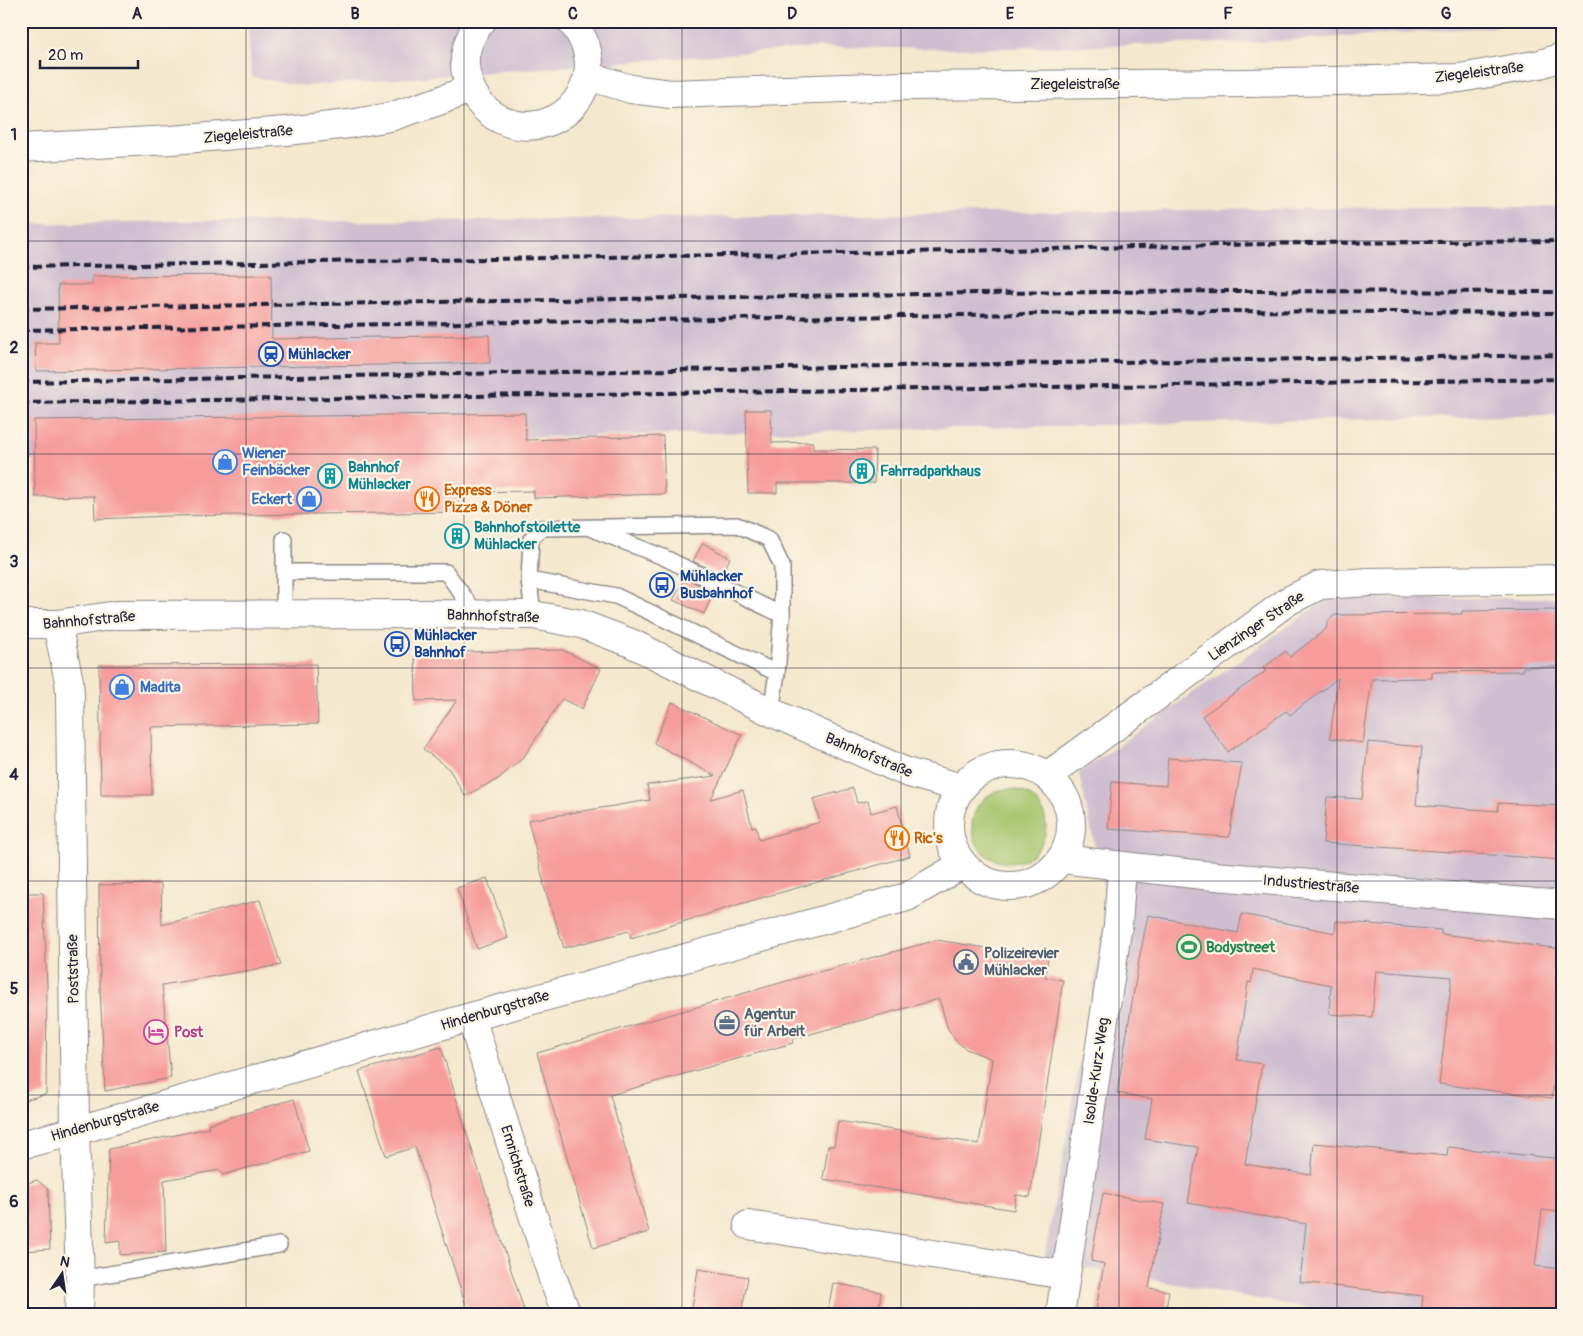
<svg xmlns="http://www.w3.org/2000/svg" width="1583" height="1336" font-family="Pangolin,sans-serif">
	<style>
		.industrial { fill: #cebed0 }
		.green { fill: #a6c66e; stroke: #647454 }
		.building { fill: #f69c9b }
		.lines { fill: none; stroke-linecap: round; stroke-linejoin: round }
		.service-casing { stroke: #8b8584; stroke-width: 18 }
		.minor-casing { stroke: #8b8584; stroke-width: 30 }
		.tertiary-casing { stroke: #8b8584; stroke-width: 30 }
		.service { stroke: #fff; stroke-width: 15 }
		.minor { stroke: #fff; stroke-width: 28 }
		.tertiary { stroke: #fff; stroke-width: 28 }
		.rail { stroke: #22223b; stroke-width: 4; stroke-dasharray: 8 4; stroke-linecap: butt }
		.grid { fill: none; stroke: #22223b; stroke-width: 1; stroke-opacity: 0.55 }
		.labels { text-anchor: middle; stroke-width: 4.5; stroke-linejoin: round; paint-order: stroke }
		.street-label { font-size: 15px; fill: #22223b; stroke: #fcf5e5 }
		.transit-label { font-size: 15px; font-weight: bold; fill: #164399; stroke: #fcf5e5; text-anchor: start }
		.shop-label { font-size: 15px; font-weight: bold; fill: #366cbe; stroke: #fcf5e5; text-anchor: start }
		.culture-label { font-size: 15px; font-weight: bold; fill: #0d838f; stroke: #fcf5e5; text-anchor: start }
		.food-label { font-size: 15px; font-weight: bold; fill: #c56008; stroke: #fcf5e5; text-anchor: start }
		.leisure-label { font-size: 15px; font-weight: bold; fill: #27864d; stroke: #fcf5e5; text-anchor: start }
		.service-label { font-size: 15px; font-weight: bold; fill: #4e5e75; stroke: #fcf5e5; text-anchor: start }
		.hotel-label { font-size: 15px; font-weight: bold; fill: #b23c85; stroke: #fcf5e5; text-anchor: start }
		.neatline { fill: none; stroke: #22223b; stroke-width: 2 }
		.grid-label { font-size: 16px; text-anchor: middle; font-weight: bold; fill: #22223b }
	</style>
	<rect width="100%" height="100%" fill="#fcf5e5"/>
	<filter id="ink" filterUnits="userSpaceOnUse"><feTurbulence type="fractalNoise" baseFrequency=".02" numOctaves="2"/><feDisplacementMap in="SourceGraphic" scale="10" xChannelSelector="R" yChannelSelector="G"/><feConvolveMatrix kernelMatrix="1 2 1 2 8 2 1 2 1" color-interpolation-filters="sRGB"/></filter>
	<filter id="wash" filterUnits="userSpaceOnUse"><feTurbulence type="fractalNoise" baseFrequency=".0096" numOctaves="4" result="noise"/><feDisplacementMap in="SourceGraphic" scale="20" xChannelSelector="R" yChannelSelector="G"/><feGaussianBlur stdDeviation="1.12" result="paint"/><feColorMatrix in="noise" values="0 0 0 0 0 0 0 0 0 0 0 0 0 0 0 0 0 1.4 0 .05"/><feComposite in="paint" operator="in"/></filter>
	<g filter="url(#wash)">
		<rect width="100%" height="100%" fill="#f4e8ce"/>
		<g class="industrial">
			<path d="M247 21H1506L1496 27 1263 42 956 49 821 47 305 86 252 77Z"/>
			<path d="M1408 207H1562V415L446 439 71 460H21V224L178 221H423Z"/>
			<path d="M1328 598H1562V1315H1346L1044 1260 1108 907 1079 773Z"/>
		</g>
		<circle class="green" cx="1009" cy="826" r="37"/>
		<g id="blocks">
			<g class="building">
				<path d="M271 275 272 339 489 335 490 363 36 371 35 343H59L58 285H92V276Z"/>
				<path d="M746 410H771L772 443 813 442V449L875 450 874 483H777V493H748Z"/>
				<path d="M525 413 526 440 663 436 665 494 534 498V491L464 492 465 512 169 516 95 519 94 496 35 497 34 420Z"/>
				<path d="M703 543 730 558 722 575 693 561Z"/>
				<path d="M685 578 714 592 704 614 673 600Z"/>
				<path d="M1562 610V667H1523V671L1432 672V678L1372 679 1363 743 1330 738 1338 678 1290 715 1286 711 1228 752 1202 716 1266 671 1263 668 1286 651 1290 657 1326 629 1328 621 1335 615 1462 614V611Z"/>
				<path d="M563 650 601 669 582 709 562 699 523 758 498 779 465 796 449 769 423 749 457 700 416 701 415 653Z"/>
				<path d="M316 664 318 724 151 727 152 795H101L99 665Z"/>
				<path d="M672 702 742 735 711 799 743 790 752 827 756 826 759 840 820 822 813 799 853 788 857 803 868 801 871 813 897 806 910 856 740 904 631 938 629 931 564 948 543 883H544L528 820 650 800 647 785 715 776 654 743Z"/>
				<path d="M1368 742 1422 747 1416 805 1498 811V803L1562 806V860L1323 843 1327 797 1362 799Z"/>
				<path d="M1168 758 1242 763 1229 837 1108 829 1112 782 1166 786Z"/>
				<path d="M487 878 508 938 477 949 457 888Z"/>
				<path d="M161 884 162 925 260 900 281 965 162 985 171 1078 105 1091 100 988 99 885Z"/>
				<path d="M21 893H43L47 986 46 1094 21 1101Z"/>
				<path d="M1242 914 1335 933 1336 921 1441 930V934L1562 949V1021L1552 1098 1439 1084 1452 977 1376 971 1372 1017 1329 1014 1331 985 1253 969 1251 983 1248 982 1237 1060 1262 1064 1245 1164 1311 1175 1314 1143 1447 1156 1448 1147 1562 1159V1212L1542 1210 1535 1266 1562 1269V1315H1421L1423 1296 1300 1282 1306 1224 1188 1203 1198 1147 1145 1139 1152 1099 1117 1093 1139 960 1148 915 1238 933Z"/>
				<path d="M937 940 1048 958 1045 977 1063 980 1030 1197 1016 1195 1014 1210 823 1179 828 1146H834L838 1121 979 1144 992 1059 966 1049 956 1041 948 1029 939 999 792 1039 793 1043 610 1095 649 1232 593 1248 537 1053 804 976Z"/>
				<path d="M441 1047 466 1131 524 1310 509 1315H469L415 1147 386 1156 359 1071Z"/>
				<path d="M294 1099 309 1151 222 1175 220 1170 164 1180 166 1252 120 1255V1241L106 1243 109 1149 209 1128 208 1124Z"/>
				<path d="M37 1180 48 1189 50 1249 22 1251 21 1185Z"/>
				<path d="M1103 1193 1164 1204 1149 1288 1169 1291 1165 1315H1095L1104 1264 1091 1261Z"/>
				<path d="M698 1269 748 1277 741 1315H691Z"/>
				<path d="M833 1283 881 1292 878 1315H827Z"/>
			</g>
		</g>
	</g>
	<g filter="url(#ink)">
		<use href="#blocks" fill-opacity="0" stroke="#8b8584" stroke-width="1"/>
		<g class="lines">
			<defs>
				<g id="service">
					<path d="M592 529 663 557 782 615"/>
					<path d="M284 539V615"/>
					<path d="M284 572H446L477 615"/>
					<path d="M529 580 616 596 777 673"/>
					<path d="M533 615 529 580 531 539 541 528 737 525 769 539 782 566V615L777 673 771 712"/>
					<path d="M80 1279 279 1245"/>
				</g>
				<g id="minor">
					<path d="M21 624H57L117 615 427 614 533 615 581 624 631 643 771 712 906 772 961 788"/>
					<path d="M57 624 69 681 70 694 75 1131 80 1279 79 1315"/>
					<circle cx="1010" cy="825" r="61"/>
					<path d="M1047 776 1288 601 1320 585 1370 582 1562 579"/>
					<path d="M1061 859 1203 875 1562 905"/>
					<path d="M471 1017 553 1279 567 1315"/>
					<path d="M21 1145 75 1131 471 1017 907 897 963 864"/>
					<path d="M748 1225 1066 1275"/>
					<path d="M1060 1315 1118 925 1122 867"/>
				</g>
				<g id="tertiary">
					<path d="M482 21C468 36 461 57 467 77 476 114 516 137 553 120 577 109 593 81 588 55 586 42 579 31 571 21"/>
					<path d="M588 76 631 89 671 94 904 86 1248 83 1460 78 1540 64 1562 57"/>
					<path d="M21 148 171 140 286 131 349 124 390 117 436 102 470 89"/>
				</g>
			</defs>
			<use href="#service" class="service-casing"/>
			<use href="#minor" class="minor-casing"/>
			<use href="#tertiary" class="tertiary-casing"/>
			<use href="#service" class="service"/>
			<use href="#minor" class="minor"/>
			<use href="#tertiary" class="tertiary"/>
			<g class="rail">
				<path d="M21 267 961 251 1307 243 1562 241"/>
				<path d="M21 309 977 293 1235 291 1562 292"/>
				<path d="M21 330 1216 311 1562 313"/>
				<path d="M21 382 1056 363 1562 355"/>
				<path d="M21 403 1562 379"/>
			</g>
		</g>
	</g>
	<path class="grid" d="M246 21V1315M464 21V1315M682 21V1315M901 21V1315M1119 21V1315M1337 21V1315M21 241H1562M21 454H1562M21 668H1562M21 881H1562M21 1095H1562"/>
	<defs>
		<symbol id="station-ring" viewBox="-11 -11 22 22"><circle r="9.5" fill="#fcf5e5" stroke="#1a4fb4" stroke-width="1.5"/><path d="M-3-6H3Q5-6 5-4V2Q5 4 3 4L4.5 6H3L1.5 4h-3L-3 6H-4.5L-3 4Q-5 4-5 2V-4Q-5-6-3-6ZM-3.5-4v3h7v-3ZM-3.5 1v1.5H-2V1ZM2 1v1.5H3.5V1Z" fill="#1a4fb4"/></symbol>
		<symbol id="shop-ring" viewBox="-11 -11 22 22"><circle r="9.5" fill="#fcf5e5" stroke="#3f7fe0" stroke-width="1.5"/><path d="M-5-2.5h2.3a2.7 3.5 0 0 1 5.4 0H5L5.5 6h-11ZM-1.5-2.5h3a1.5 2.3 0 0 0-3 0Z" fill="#3f7fe0"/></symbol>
		<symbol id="building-ring" viewBox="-11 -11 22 22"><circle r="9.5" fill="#fcf5e5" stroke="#0f9aa8" stroke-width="1.5"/><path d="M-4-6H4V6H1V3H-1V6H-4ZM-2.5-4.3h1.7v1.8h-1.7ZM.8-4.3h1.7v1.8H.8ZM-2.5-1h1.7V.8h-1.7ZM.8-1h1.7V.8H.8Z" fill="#0f9aa8"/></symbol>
		<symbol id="restaurant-ring" viewBox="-11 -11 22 22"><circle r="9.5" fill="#fcf5e5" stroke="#e8710a" stroke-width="1.5"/><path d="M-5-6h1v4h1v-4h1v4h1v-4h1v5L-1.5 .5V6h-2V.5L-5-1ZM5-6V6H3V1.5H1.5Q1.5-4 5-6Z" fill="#e8710a"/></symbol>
		<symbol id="bus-ring" viewBox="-11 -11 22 22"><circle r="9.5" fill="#fcf5e5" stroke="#1a4fb4" stroke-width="1.5"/><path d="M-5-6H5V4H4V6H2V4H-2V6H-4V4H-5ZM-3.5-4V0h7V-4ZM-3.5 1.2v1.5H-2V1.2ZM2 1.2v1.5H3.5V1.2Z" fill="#1a4fb4"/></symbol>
		<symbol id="stadium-ring" viewBox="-11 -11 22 22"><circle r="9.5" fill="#fcf5e5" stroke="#2e9e5b" stroke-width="1.5"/><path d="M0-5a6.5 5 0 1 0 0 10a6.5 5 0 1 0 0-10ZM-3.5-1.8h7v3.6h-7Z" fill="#2e9e5b"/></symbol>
		<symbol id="civic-ring" viewBox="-11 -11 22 22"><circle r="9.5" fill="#fcf5e5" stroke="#5c6f8a" stroke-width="1.5"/><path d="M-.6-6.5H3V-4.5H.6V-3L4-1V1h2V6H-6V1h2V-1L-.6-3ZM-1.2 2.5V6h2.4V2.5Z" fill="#5c6f8a"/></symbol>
		<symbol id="office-ring" viewBox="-11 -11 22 22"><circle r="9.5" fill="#fcf5e5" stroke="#5c6f8a" stroke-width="1.5"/><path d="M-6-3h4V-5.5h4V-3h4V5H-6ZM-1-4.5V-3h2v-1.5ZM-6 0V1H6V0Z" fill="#5c6f8a"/></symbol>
		<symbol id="hotel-ring" viewBox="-11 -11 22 22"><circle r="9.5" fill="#fcf5e5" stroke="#d1479c" stroke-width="1.5"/><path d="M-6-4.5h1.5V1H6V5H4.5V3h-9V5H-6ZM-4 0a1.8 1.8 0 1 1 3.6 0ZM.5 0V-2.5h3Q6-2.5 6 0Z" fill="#d1479c"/></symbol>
	</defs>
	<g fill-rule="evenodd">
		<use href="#station-ring" x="257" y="340" width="28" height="28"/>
		<use href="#shop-ring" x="211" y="448" width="28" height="28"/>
		<use href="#building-ring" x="848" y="457" width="28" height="28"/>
		<use href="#building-ring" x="316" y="462" width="28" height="28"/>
		<use href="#shop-ring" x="295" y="485" width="28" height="28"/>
		<use href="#restaurant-ring" x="413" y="485" width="28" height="28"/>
		<use href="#building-ring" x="443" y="522" width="28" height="28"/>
		<use href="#bus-ring" x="648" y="571" width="28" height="28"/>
		<use href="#bus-ring" x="383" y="630" width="28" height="28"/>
		<use href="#shop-ring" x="108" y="673" width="28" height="28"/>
		<use href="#restaurant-ring" x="883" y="824" width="28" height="28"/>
		<use href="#stadium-ring" x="1175" y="933" width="28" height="28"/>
		<use href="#civic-ring" x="952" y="948" width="28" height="28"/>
		<use href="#office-ring" x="713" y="1009" width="28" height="28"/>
		<use href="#hotel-ring" x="142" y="1018" width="28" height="28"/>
	</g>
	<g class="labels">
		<g class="street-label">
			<text transform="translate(1479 72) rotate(-7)" y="5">Ziegeleistraße</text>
			<text x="1075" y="89">Ziegeleistraße</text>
			<text transform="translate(248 134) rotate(-5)" y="5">Ziegeleistraße</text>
			<text transform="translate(493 616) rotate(2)" y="5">Bahnhofstraße</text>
			<text transform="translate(89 620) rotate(-5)" y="5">Bahnhofstraße</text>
			<text transform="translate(1256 626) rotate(-34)" y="5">Lienzinger Straße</text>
			<text transform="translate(869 755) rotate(23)" y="5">Bahnhofstraße</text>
			<text transform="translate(1311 884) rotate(5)" y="5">Industriestraße</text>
			<text transform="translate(73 969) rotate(-91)" y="5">Poststraße</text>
			<text transform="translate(495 1010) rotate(-16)" y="5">Hindenburgstraße</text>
			<text transform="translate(1096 1071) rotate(-82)" y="5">Isolde-Kurz-Weg</text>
			<text transform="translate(105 1121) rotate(-16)" y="5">Hindenburgstraße</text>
			<text transform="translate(518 1166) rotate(73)" y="5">Emrichstraße</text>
		</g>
		<g class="transit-label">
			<text x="288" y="359">Mühlacker</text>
			<text x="680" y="581">Mühlacker<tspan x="680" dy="17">Busbahnhof</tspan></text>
			<text x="414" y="640">Mühlacker<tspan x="414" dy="17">Bahnhof</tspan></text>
		</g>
		<g class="shop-label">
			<text x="242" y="458">Wiener<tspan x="242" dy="17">Feinbäcker</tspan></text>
			<text x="292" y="504" text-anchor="end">Eckert</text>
			<text x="140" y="692">Madita</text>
		</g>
		<g class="culture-label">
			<text x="348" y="472">Bahnhof<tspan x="348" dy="17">Mühlacker</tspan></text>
			<text x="880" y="476">Fahrradparkhaus</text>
			<text x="474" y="532">Bahnhofstoilette<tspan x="474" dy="17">Mühlacker</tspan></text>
		</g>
		<g class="food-label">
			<text x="444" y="495">Express<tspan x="444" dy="17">Pizza &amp; Döner</tspan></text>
			<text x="914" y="843">Ric's</text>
		</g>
		<g class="leisure-label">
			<text x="1206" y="952">Bodystreet</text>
		</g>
		<g class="service-label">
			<text x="984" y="958">Polizeirevier<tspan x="984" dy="17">Mühlacker</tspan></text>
			<text x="744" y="1019">Agentur<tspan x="744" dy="17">für Arbeit</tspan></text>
		</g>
		<g class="hotel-label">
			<text x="174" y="1037">Post</text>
		</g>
	</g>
	<rect width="1583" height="1336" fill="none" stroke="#fcf5e5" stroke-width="55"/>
	<g transform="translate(62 1274) rotate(13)" stroke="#fcf5e5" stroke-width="4" paint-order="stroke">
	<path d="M0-4L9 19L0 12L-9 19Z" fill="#22223b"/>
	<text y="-8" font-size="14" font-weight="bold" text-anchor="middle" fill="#22223b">N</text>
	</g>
	<path d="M40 60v8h98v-8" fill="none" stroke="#22223b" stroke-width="2.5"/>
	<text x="48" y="60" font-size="15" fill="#22223b" stroke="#fcf5e5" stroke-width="4" paint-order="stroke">20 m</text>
	<rect x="28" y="28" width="1528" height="1280" class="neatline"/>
	<g class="grid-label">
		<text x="137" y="19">A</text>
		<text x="355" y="19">B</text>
		<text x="573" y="19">C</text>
		<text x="792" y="19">D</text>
		<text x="1010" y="19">E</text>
		<text x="1228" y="19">F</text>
		<text x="1446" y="19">G</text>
		<text x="14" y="140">1</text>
		<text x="14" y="353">2</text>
		<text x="14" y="567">3</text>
		<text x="14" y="780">4</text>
		<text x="14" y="994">5</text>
		<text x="14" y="1207">6</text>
	</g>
</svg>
